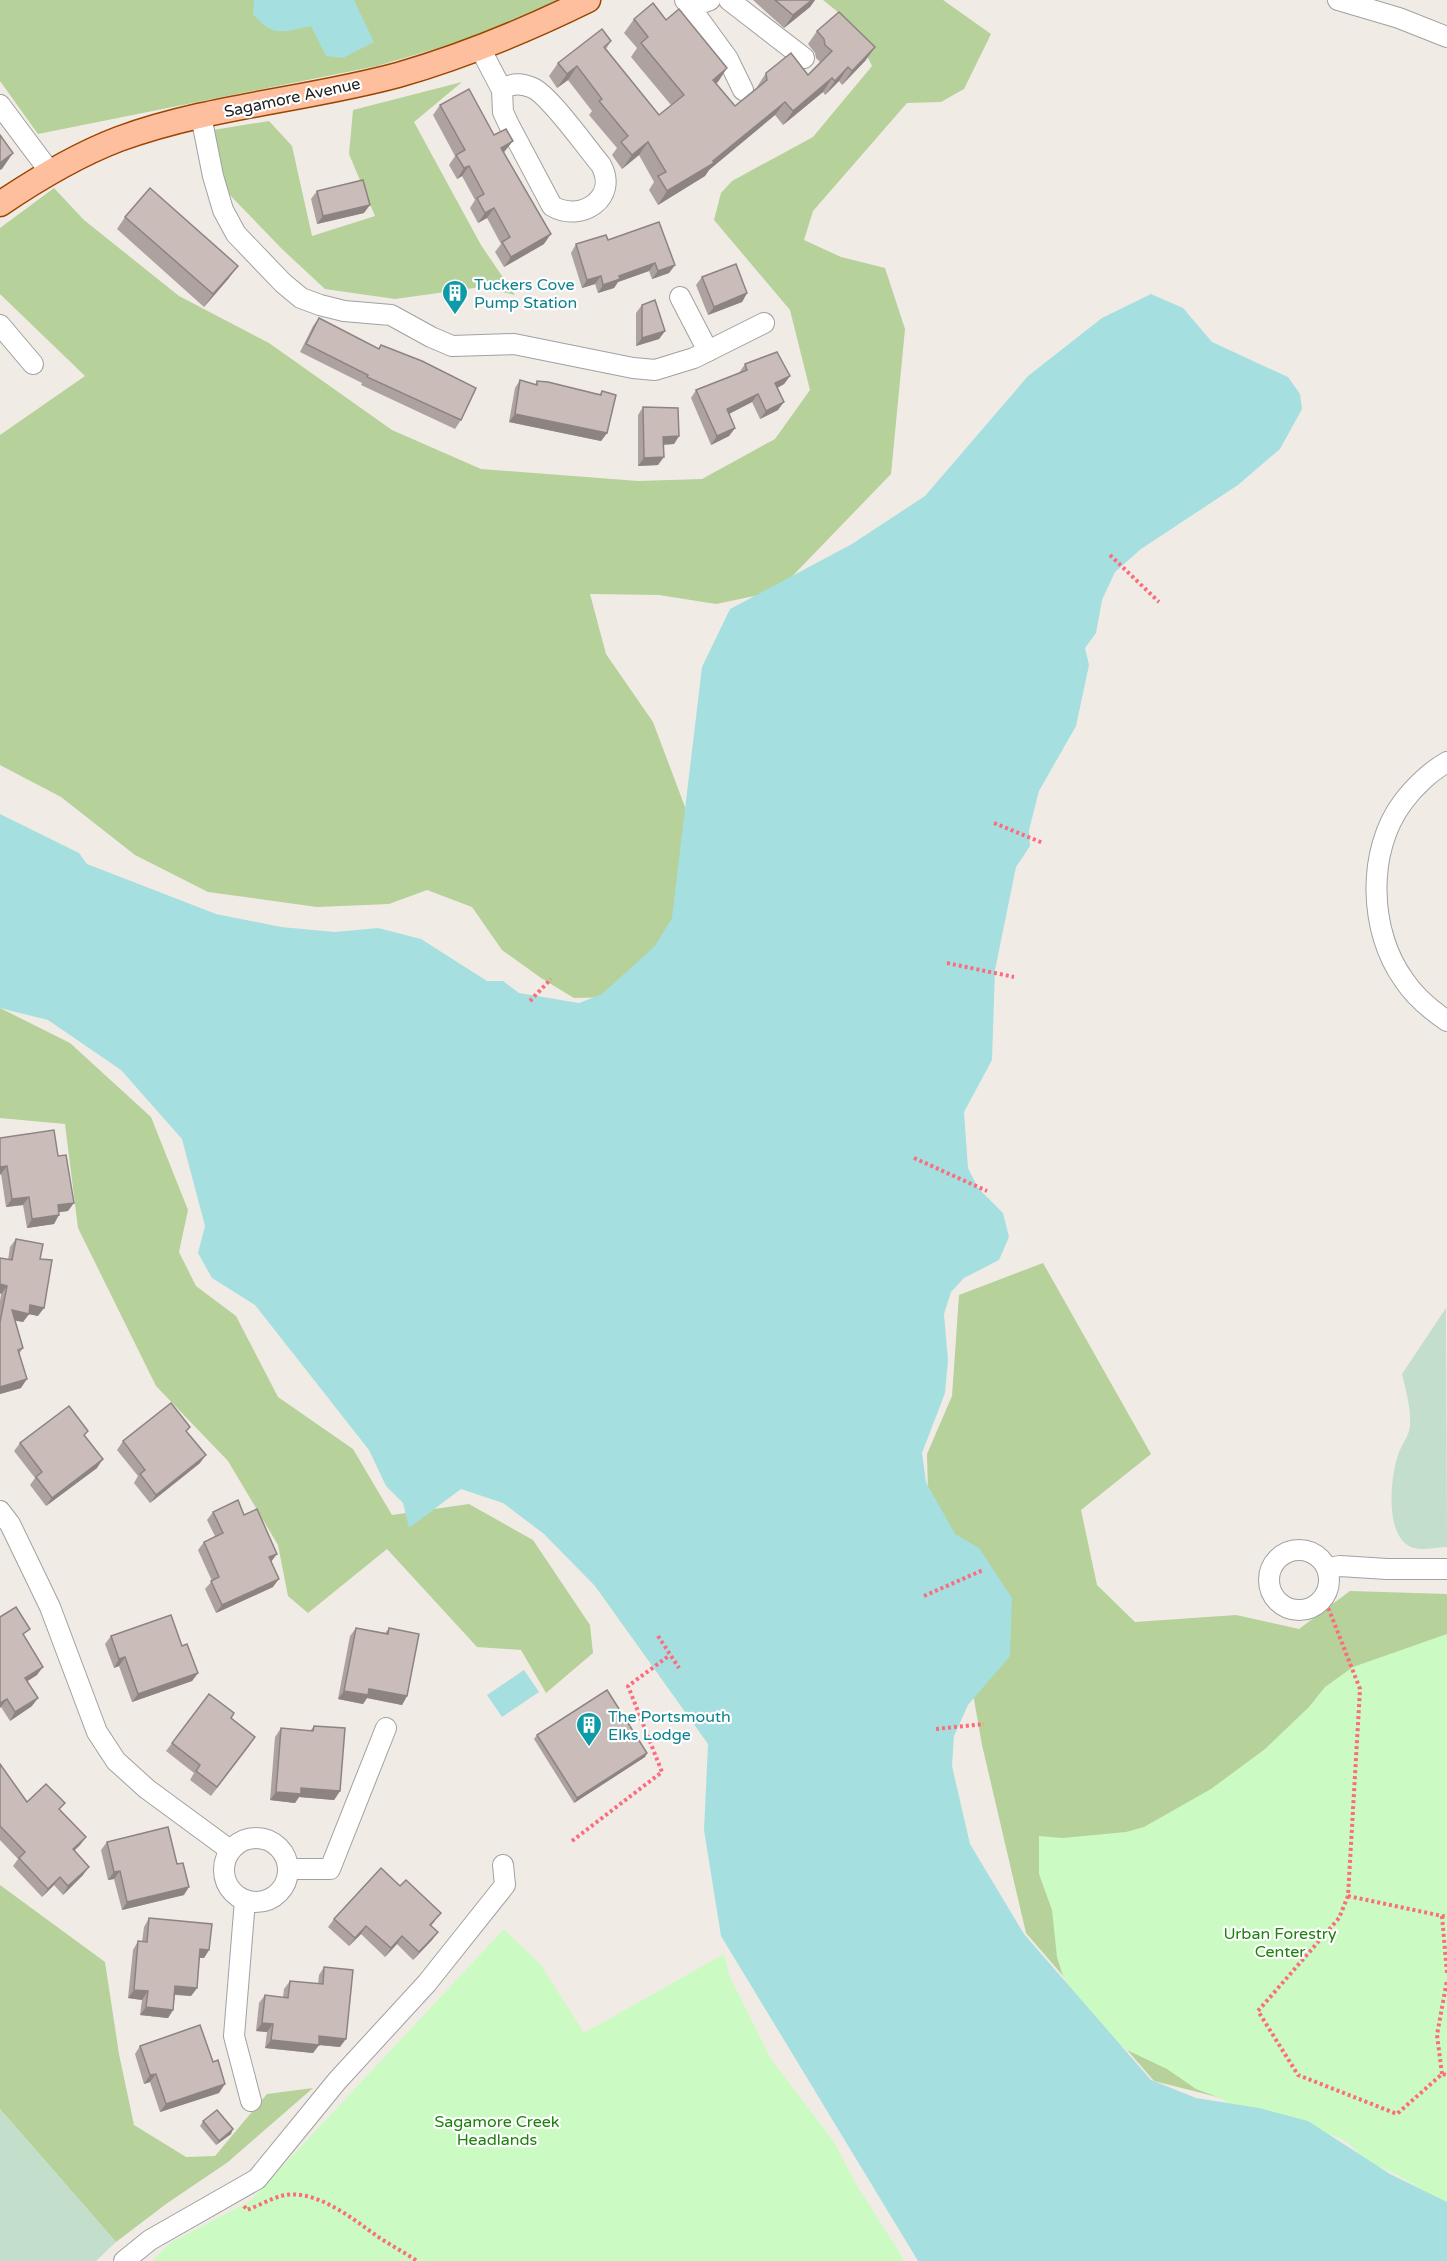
<svg xmlns="http://www.w3.org/2000/svg" width="1447" height="2261" font-family="'Varela Round',sans-serif">
	<style>
		.forest { fill: #b6d19a }
		.wetland { fill: #c3dfcc }
		.park { fill: #cbfbc3 }
		.water { fill: #a6dfdf }
		.lines { fill: none; stroke-linecap: round; stroke-linejoin: round }
		.minor-casing { stroke: #a1a1a1; stroke-width: 22 }
		.major-casing { stroke: #9c4500; stroke-width: 27 }
		.path { stroke: #fc6c7d; stroke-width: 4; stroke-dasharray: 3 3; stroke-linecap: butt }
		.minor { stroke: #fff; stroke-width: 20 }
		.major { stroke: #fdbf9e; stroke-width: 24 }
		.wall { fill: #ada29f }
		.shaded-wall { fill: #8d8482 }
		.building { fill: #c9bcb9; stroke: #8d8482; stroke-width: 1.5 }
		.labels { text-anchor: middle; stroke-width: 4.5; stroke-linejoin: round; paint-order: stroke }
		.street-label { font-size: 16px; fill: #202020; stroke: #fff }
		.culture-label { font-size: 16px; fill: #0d838f; stroke: #fff; text-anchor: start }
		.park-label { font-size: 16px; fill: #1b820a; stroke: #fff }
	</style>
	<rect width="100%" height="100%" fill="#f1ebe6"/>
	<g class="forest">
		<path d="M0 0H562L510 27 377 66 38 134 0 81Z"/>
		<path d="M823 0H943L991 34 964 89 941 102 907 103 813 211 804 240 841 257 885 268 905 329 891 474 778 591 716 604 659 595 590 594 606 654 653 722 685 807 688 906 618 997 574 998 541 978 502 950 472 907 427 890 389 904 317 907 208 892 135 855 61 797 0 765V435L85 376 0 294V228L54 188 84 220 179 296 269 343 392 430 481 469 638 481 702 479 775 439 810 390 790 310 714 220 721 193 732 181 813 137 872 66 849 21Z"/>
		<path d="M462 82 414 122 481 245 515 295 481 287 395 299 325 289 282 249 225 190 213 130 269 121 292 146 312 236 375 216 349 154 353 110Z"/>
		<path d="M0 1008 70 1043 151 1117 188 1210 179 1252 196 1286 236 1316 278 1397 353 1449 392 1515 469 1504 533 1540 590 1625 593 1653 546 1693 521 1650 477 1647 387 1549 308 1613 288 1596 278 1545 228 1461 156 1386 78 1228 65 1124 0 1118Z"/>
		<path d="M1043 1263 1151 1454 1081 1510 1097 1585 1135 1622 1236 1615 1299 1629 1350 1591 1447 1594V2193L1312 2121 1154 2081 1026 1933 982 1745 969 1671 928 1493 927 1454 952 1396 959 1295Z"/>
		<path d="M0 1885 105 1962 119 2054 134 2125 186 2157 215 2156 267 2094 313 2088 228 2162 166 2204 116 2242 0 2109Z"/>
	</g>
	<g class="wetland">
		<path d="M1446 1308 1447 1547C1437 1547 1423 1551 1414 1548 1384 1540 1390 1478 1398 1455 1401 1445 1410 1435 1410 1425 1411 1408 1406 1391 1402 1374Z"/>
		<path d="M0 2109 116 2242 96 2261H0Z"/>
	</g>
	<g class="park">
		<path d="M1447 1634V2204L1395 2174 1367 2161 1349 2144 1342 2139 1326 2133 1257 2120 1220 2098 1196 2089 1167 2069 1129 2051 1096 2027 1069 1988 1062 1973 1057 1957 1052 1910 1039 1874V1836L1062 1838 1126 1832 1144 1827 1211 1789 1265 1749 1309 1707 1325 1687 1353 1667Z"/>
		<path d="M504 1929 541 1965 584 2033 724 1954 729 1975 771 2059 834 2142 856 2184 905 2261H152L170 2243 250 2201Z"/>
	</g>
	<g class="water">
		<path d="M254 0H354L374 42 343 58 326 56 311 26C283 32 273 38 253 14Z"/>
		<path d="M1151 294 1183 308 1212 342 1288 377 1300 394 1302 409 1280 449 1238 485 1141 549 1115 572 1102 600 1096 633 1085 648 1089 665 1076 726 1039 791 1029 830 1030 846 1016 867 995 970 992 1060 964 1112 968 1168 978 1188 1003 1213 1009 1237 999 1260 964 1278 951 1292 944 1314 948 1360 945 1393 922 1453 926 1482 955 1534 979 1548 1012 1598 1010 1656 968 1705 954 1736 952 1766 970 1844 1024 1934 1151 2080 1196 2098 1259 2108 1308 2121 1390 2174 1447 2202V2261H918L721 1936 704 1830 708 1744 595 1586 544 1534 503 1503 461 1489 409 1528 403 1503 386 1486 369 1450 255 1305 212 1278 198 1253 205 1226 182 1139 121 1070 48 1020 0 1008V814L79 853 87 864 216 914 281 927 335 932 378 928 421 939 487 981H503L519 993 579 1003 602 994 655 946 672 918 702 667 730 609 852 544 925 496 1028 376 1102 318Z"/>
		<path d="M524 1670 539 1692 502 1717 487 1695Z"/>
	</g>
	<g class="lines">
		<defs>
			<g id="minor">
				<path d="M685 0 728 59 743 90"/>
				<path d="M729 0 804 58"/>
				<path d="M1338 0 1399 18 1447 37"/>
				<path d="M690 7 710 0"/>
				<path d="M480 48 502 90 503 112 509 125 552 206C581 223 619 198 601 165 586 147 550 96 533 88 522 83 511 83 502 90"/>
				<path d="M0 105 50 172"/>
				<path d="M201 116 213 176 223 210 236 234 283 283 301 298 320 305 344 311 391 315 431 337 452 346 514 344 633 368 655 370 694 358 764 323"/>
				<path d="M680 297 708 351"/>
				<path d="M0 325 33 364"/>
				<path d="M1447 762C1431 771 1414 787 1403 802 1366 851 1369 932 1404 980 1415 997 1431 1010 1447 1021"/>
				<path d="M0 1511 10 1524 50 1607 97 1732 116 1761 147 1789 230 1850"/>
				<circle cx="1299" cy="1580" r="30"/>
				<path d="M1327 1568 1340 1566 1387 1569H1447"/>
				<circle cx="256" cy="1870" r="32"/>
				<path d="M288 1869H330L386 1728"/>
				<path d="M245 1900 234 2036 251 2101"/>
				<path d="M124 2261 150 2240 257 2179 337 2081 427 1983 505 1885 503 1865"/>
			</g>
			<path id="major" d="M0 204C37 179 77 155 119 139 209 106 306 100 398 75 464 56 527 30 588 0"/>
		</defs>
		<use href="#minor" class="minor-casing"/>
		<use href="#major" class="major-casing"/>
		<g class="path">
			<path d="M1110 555 1159 602"/>
			<path d="M994 823 1043 843"/>
			<path d="M947 963 1014 977"/>
			<path d="M530 1001 551 979"/>
			<path d="M914 1158 987 1191"/>
			<path d="M924 1596 983 1570"/>
			<path d="M1324 1597 1360 1689 1348 1896 1447 1917"/>
			<path d="M658 1636 679 1668"/>
			<path d="M936 1729 984 1724"/>
			<path d="M572 1841 662 1772 628 1686 670 1655"/>
			<path d="M1348 1896 1339 1918 1258 2011 1298 2075 1397 2114 1442 2074 1447 2075"/>
			<path d="M1442 1916 1447 1973"/>
			<path d="M1442 2074 1437 2035 1447 1980"/>
			<path d="M244 2206 247 2210C258 2206 270 2199 281 2196 314 2187 353 2219 377 2236 390 2245 404 2252 417 2261"/>
		</g>
		<use href="#minor" class="minor"/>
		<use href="#major" class="major"/>
	</g>
	<g class="wall">
		<path d="M753 0H815L810 7 784 28Z"/>
		<path d="M634 19 666 20 727 68 716 83 735 106 757 88V87L766 73 808 75 820 62 816 58 815 53 808 44 817 31 875 47 865 61 842 85 839 81 825 95 823 92 783 125 775 115 709 170 705 176 658 205 649 190 654 182 639 155 622 169 612 155 617 148 589 115 592 111 568 80 557 88 549 76 558 63 611 41 606 49 659 115 671 105 631 57 637 48 624 33Z"/>
		<path d="M440 105 494 135 505 151 504 152 544 244 504 267 495 252 501 244 487 218 478 223 470 208 475 200 462 176 457 179 449 165 455 156 433 115Z"/>
		<path d="M317 191 364 213 317 224 311 199Z"/>
		<path d="M125 217 229 278 204 307 117 229Z"/>
		<path d="M608 240 675 265 669 273 652 279 649 271 618 282 614 288 598 293 595 284 582 288 571 253 576 244Z"/>
		<path d="M702 277 747 293 742 302 708 315 696 285Z"/>
		<path d="M642 305 665 331 659 339 636 346V313Z"/>
		<path d="M319 318 378 349 381 345 461 420 455 429 361 385 362 383 300 352 313 326Z"/>
		<path d="M745 364 790 376 784 384 777 388 778 410 760 419 752 402 729 414 735 428 729 436 711 445 691 398 696 390 739 373Z"/>
		<path d="M520 380 535 385 537 381 599 395 602 391 607 433 601 441 509 422 515 388Z"/>
		<path d="M643 407 679 436 674 444 663 445 658 465 638 466V415Z"/>
		<path d="M0 1138 58 1156 68 1211 59 1212 54 1224 27 1228 23 1205 6 1207 1 1174Z"/>
		<path d="M16 1239 40 1259 38 1316 29 1314 23 1322 15 1320 23 1348 19 1354 21 1388 0 1394V1301L1 1294 0 1293V1258L8 1260 10 1247Z"/>
		<path d="M187 1432 200 1463 150 1503 134 1483 138 1476 117 1450 123 1441Z"/>
		<path d="M85 1436 97 1468 46 1506 30 1485 35 1478 14 1451 20 1443Z"/>
		<path d="M213 1512 244 1515 271 1562 273 1587 216 1613 205 1589 212 1581 198 1550 204 1542 215 1536 207 1520Z"/>
		<path d="M356 1628 385 1633 389 1628 407 1696 402 1705 367 1698 363 1704 338 1699 350 1636Z"/>
		<path d="M111 1636 182 1646 198 1673 192 1681 132 1702 119 1666 114 1668 105 1644Z"/>
		<path d="M25 1637 37 1675 27 1681 32 1706 10 1721 1 1707Z"/>
		<path d="M231 1718 250 1745 211 1796 190 1780 194 1773 166 1751 172 1743Z"/>
		<path d="M314 1726 340 1791 334 1800 299 1797 295 1803 270 1800 275 1737 281 1728 310 1731Z"/>
		<path d="M537 1735 647 1753 645 1757 574 1803 534 1739Z"/>
		<path d="M0 1764 27 1802 60 1810 86 1837 80 1845 74 1851 83 1875 63 1895 54 1885 42 1897 13 1866 18 1859 0 1840Z"/>
		<path d="M107 1842 184 1895 122 1910 114 1879 108 1880 101 1850Z"/>
		<path d="M149 1918 209 1950 204 1958H199L197 1988 191 1996 175 1995 173 2010 168 2018 140 2015 142 2000 128 1998 133 1950 138 1941 142 1942 144 1927Z"/>
		<path d="M334 1919 435 1921 431 1926 438 1932 432 1940 413 1960 397 1944 385 1957 361 1934 349 1946 328 1927Z"/>
		<path d="M324 1967 340 2047 319 2045 313 2053 265 2048 267 2032 256 2031 259 2003 265 1995 283 1997 284 1989 290 1981 318 1984 319 1975Z"/>
		<path d="M140 2046 219 2093 160 2112 150 2082 144 2084 135 2054Z"/>
		<path d="M203 2121 231 2134 216 2145 200 2126Z"/>
	</g>
	<g class="shaded-wall">
		<path d="M812 0H815L810 7 784 28 793 15Z"/>
		<path d="M875 47 865 61 842 85 852 71Z"/>
		<path d="M577 66 568 80 557 88 567 74Z"/>
		<path d="M848 67 839 81 825 95 835 81Z"/>
		<path d="M727 68 718 82 703 93 713 80Z"/>
		<path d="M832 78 823 92 783 125 793 111Z"/>
		<path d="M785 102 775 115 709 170 705 176 658 205 667 191 713 161Z"/>
		<path d="M513 141 505 151 494 158 501 148Z"/>
		<path d="M648 142 639 155 622 169 632 155Z"/>
		<path d="M13 153 2 169 0 170V163Z"/>
		<path d="M469 166 462 176 457 179 464 168Z"/>
		<path d="M370 205 364 213 317 224 323 216Z"/>
		<path d="M494 208 487 218 478 223 485 213Z"/>
		<path d="M551 234 544 244 504 267 511 257Z"/>
		<path d="M655 263 649 271 618 282 614 288 598 293 603 285 619 276Z"/>
		<path d="M675 265 669 273 652 279 658 271Z"/>
		<path d="M238 266 229 278 204 307 213 294Z"/>
		<path d="M601 276 595 284 582 288 587 280Z"/>
		<path d="M747 293 742 302 708 315 714 307Z"/>
		<path d="M665 331 659 339 636 346 642 338Z"/>
		<path d="M790 376 784 384 770 392 775 383Z"/>
		<path d="M758 394 752 402 721 418 727 409Z"/>
		<path d="M784 402 778 410 760 419 766 411Z"/>
		<path d="M515 414 607 433 601 441 509 422Z"/>
		<path d="M735 428 729 436 711 445 717 436Z"/>
		<path d="M679 436 674 444 657 445 663 437Z"/>
		<path d="M664 457 658 465 638 466 644 458Z"/>
		<path d="M7 1166 1 1174 0 1175V1167Z"/>
		<path d="M29 1197 23 1205 6 1207 12 1199Z"/>
		<path d="M74 1203 68 1211 52 1213 58 1205Z"/>
		<path d="M59 1215 54 1224 27 1228 32 1219Z"/>
		<path d="M0 1284 7 1286 1 1294 0 1293Z"/>
		<path d="M30 1305 44 1308 38 1316 29 1314 23 1322 6 1319 12 1310Z"/>
		<path d="M27 1379 21 1388 0 1394V1387Z"/>
		<path d="M206 1455 200 1463 150 1503 156 1495Z"/>
		<path d="M103 1459 97 1468 46 1506 52 1498Z"/>
		<path d="M277 1554 271 1562 269 1557Z"/>
		<path d="M279 1579 273 1587 216 1613 222 1605Z"/>
		<path d="M125 1657 119 1666 114 1668 119 1659Z"/>
		<path d="M43 1667 37 1675 20 1686 25 1678Z"/>
		<path d="M198 1673 192 1681 132 1702 138 1694Z"/>
		<path d="M369 1689 407 1696 402 1705 367 1698 363 1704 338 1699 344 1691Z"/>
		<path d="M38 1698 32 1706 10 1721 15 1712Z"/>
		<path d="M7 1699 1 1707 0 1708V1703Z"/>
		<path d="M647 1753 645 1757 574 1803 577 1798Z"/>
		<path d="M301 1788 340 1791 334 1800 299 1797 295 1803 270 1800 276 1792Z"/>
		<path d="M86 1837 80 1845 67 1857 73 1849Z"/>
		<path d="M89 1867 83 1875 63 1895 68 1886Z"/>
		<path d="M120 1871 114 1879 108 1880 114 1872Z"/>
		<path d="M60 1877 54 1885 42 1897 48 1889Z"/>
		<path d="M189 1887 184 1895 122 1910 127 1902Z"/>
		<path d="M366 1926 361 1934 349 1946 355 1938Z"/>
		<path d="M438 1932 432 1940 413 1960 419 1952Z"/>
		<path d="M402 1936 397 1944 385 1957 391 1948Z"/>
		<path d="M200 1949 209 1950 204 1958 194 1957Z"/>
		<path d="M175 1986 197 1988 191 1996 170 1994Z"/>
		<path d="M134 1990 148 1991 142 2000 128 1998Z"/>
		<path d="M146 2007 173 2010 168 2018 140 2015Z"/>
		<path d="M262 2023 273 2024 267 2032 256 2031Z"/>
		<path d="M319 2036 346 2039 340 2047 319 2045 313 2053 265 2048 271 2040Z"/>
		<path d="M156 2074 150 2082 144 2084 150 2075Z"/>
		<path d="M225 2084 219 2093 160 2112 166 2104Z"/>
		<path d="M233 2129 231 2134 216 2145 219 2141Z"/>
	</g>
	<g class="building">
		<path d="M775 0H812L793 15Z"/>
		<path d="M653 3 666 20 679 9 727 68 713 80 735 106 767 80 766 73 791 53 808 75 832 51 825 45 824 39 817 31 839 12 875 47 852 71 848 67 835 81 832 78 793 111 785 102 713 161 714 163 667 191 658 176 666 172 648 142 632 155 621 142 628 136 599 101 602 99 577 66 567 74 558 63 602 29 611 41 604 47 659 115 684 95 641 43 648 37 634 19Z"/>
		<path d="M469 89 494 135 506 129 513 141 501 148 551 234 511 257 502 242 510 237 494 208 485 213 477 198 484 194 469 166 464 168 456 155 465 150 440 105Z"/>
		<path d="M0 135 13 153 0 163Z"/>
		<path d="M363 180 370 205 323 216 317 191Z"/>
		<path d="M150 188 238 266 213 294 125 217Z"/>
		<path d="M659 222 675 265 658 271 655 263 619 276 620 279 603 285 601 276 587 280 576 244 606 235 608 240Z"/>
		<path d="M736 264 747 293 714 307 702 277Z"/>
		<path d="M655 300 665 331 642 338V305Z"/>
		<path d="M319 318 379 349 381 345 422 361 476 388 461 420 367 377 368 375 306 344Z"/>
		<path d="M777 352 790 376 775 383 784 402 766 411 758 394 727 409 735 428 717 436 696 390 747 370 745 364Z"/>
		<path d="M520 380 537 385V381L548 382 601 395 602 391 616 395 607 433 515 414Z"/>
		<path d="M643 407 678 408 679 436 663 437 664 457 644 458Z"/>
		<path d="M54 1130 58 1156 66 1155 74 1203 58 1205 59 1215 32 1219 29 1197 12 1199 7 1166 0 1167V1138Z"/>
		<path d="M16 1239 43 1244 40 1259 52 1260 44 1308 30 1305 29 1314 12 1310 23 1348 18 1350 27 1379 0 1387V1322L7 1286 0 1284V1258L12 1260Z"/>
		<path d="M171 1403 190 1427 186 1431 206 1455 156 1495 140 1474 145 1470 123 1441Z"/>
		<path d="M69 1406 88 1431 84 1435 103 1459 52 1498 36 1477 42 1472 20 1443Z"/>
		<path d="M238 1500 244 1515 257 1509 277 1554 269 1557 279 1579 222 1605 211 1581 219 1577 204 1542 223 1533 213 1512Z"/>
		<path d="M16 1607 30 1629 23 1634 43 1667 25 1678 38 1698 15 1712 7 1699 0 1703V1617Z"/>
		<path d="M171 1615 182 1646 187 1644 198 1673 138 1694 125 1657 119 1659 111 1636Z"/>
		<path d="M356 1628 388 1634 389 1628 419 1634 407 1696 369 1689 368 1695 344 1691Z"/>
		<path d="M607 1690 647 1753 577 1798 537 1735Z"/>
		<path d="M209 1694 234 1713 231 1718 255 1737 217 1787 196 1771 200 1765 172 1743Z"/>
		<path d="M314 1726 345 1728 340 1791 301 1788V1794L276 1792 281 1728 313 1731Z"/>
		<path d="M0 1764 27 1802 46 1784 65 1803 59 1809 86 1837 73 1849 89 1867 68 1886 60 1877 48 1889 19 1858 25 1852 0 1826Z"/>
		<path d="M168 1827 177 1864 183 1863 189 1887 127 1902 120 1871 114 1872 107 1842Z"/>
		<path d="M381 1868 400 1886 406 1880 441 1913 430 1925 438 1932 419 1952 402 1936 391 1948 366 1926 355 1938 334 1919Z"/>
		<path d="M149 1918 212 1924 209 1950 200 1949 197 1988 175 1986 173 2010 146 2007 148 1991 134 1990 138 1941 147 1942Z"/>
		<path d="M324 1967 353 1970 346 2039 319 2036V2045L271 2040 273 2024 262 2023 265 1995 288 1998 290 1981 323 1984Z"/>
		<path d="M200 2025 213 2062 218 2060 225 2084 166 2104 156 2074 150 2075 140 2046Z"/>
		<path d="M217 2110 233 2129 219 2141 203 2121Z"/>
	</g>
	<defs>
		<symbol id="building-pin" viewBox="-11 -11 22 30"><path d="M0 17L-7.5 6A9.5 9.5 0 1 1 7.5 6Z" fill="#0f9aa8" stroke="#fff"/><path d="M-4-6H4V6H1V3H-1V6H-4ZM-2.5-4.3h1.7v1.8h-1.7ZM.8-4.3h1.7v1.8H.8ZM-2.5-1h1.7V.8h-1.7ZM.8-1h1.7V.8H.8Z" fill="#fff"/></symbol>
	</defs>
	<g fill-rule="evenodd">
		<use href="#building-pin" x="440" y="278" width="30" height="40"/>
		<use href="#building-pin" x="574" y="1710" width="30" height="40"/>
	</g>
	<g class="labels">
		<g class="street-label">
			<text transform="translate(292 97) rotate(-12)" y="6">Sagamore Avenue</text>
		</g>
		<g class="culture-label">
			<text x="474" y="290">Tuckers Cove<tspan x="474" dy="18">Pump Station</tspan></text>
			<text x="608" y="1722">The Portsmouth<tspan x="608" dy="18">Elks Lodge</tspan></text>
		</g>
		<g class="park-label">
			<text x="1280" y="1939">Urban Forestry<tspan x="1280" dy="18">Center</tspan></text>
			<text x="497" y="2127">Sagamore Creek<tspan x="497" dy="18">Headlands</tspan></text>
		</g>
	</g>
</svg>
